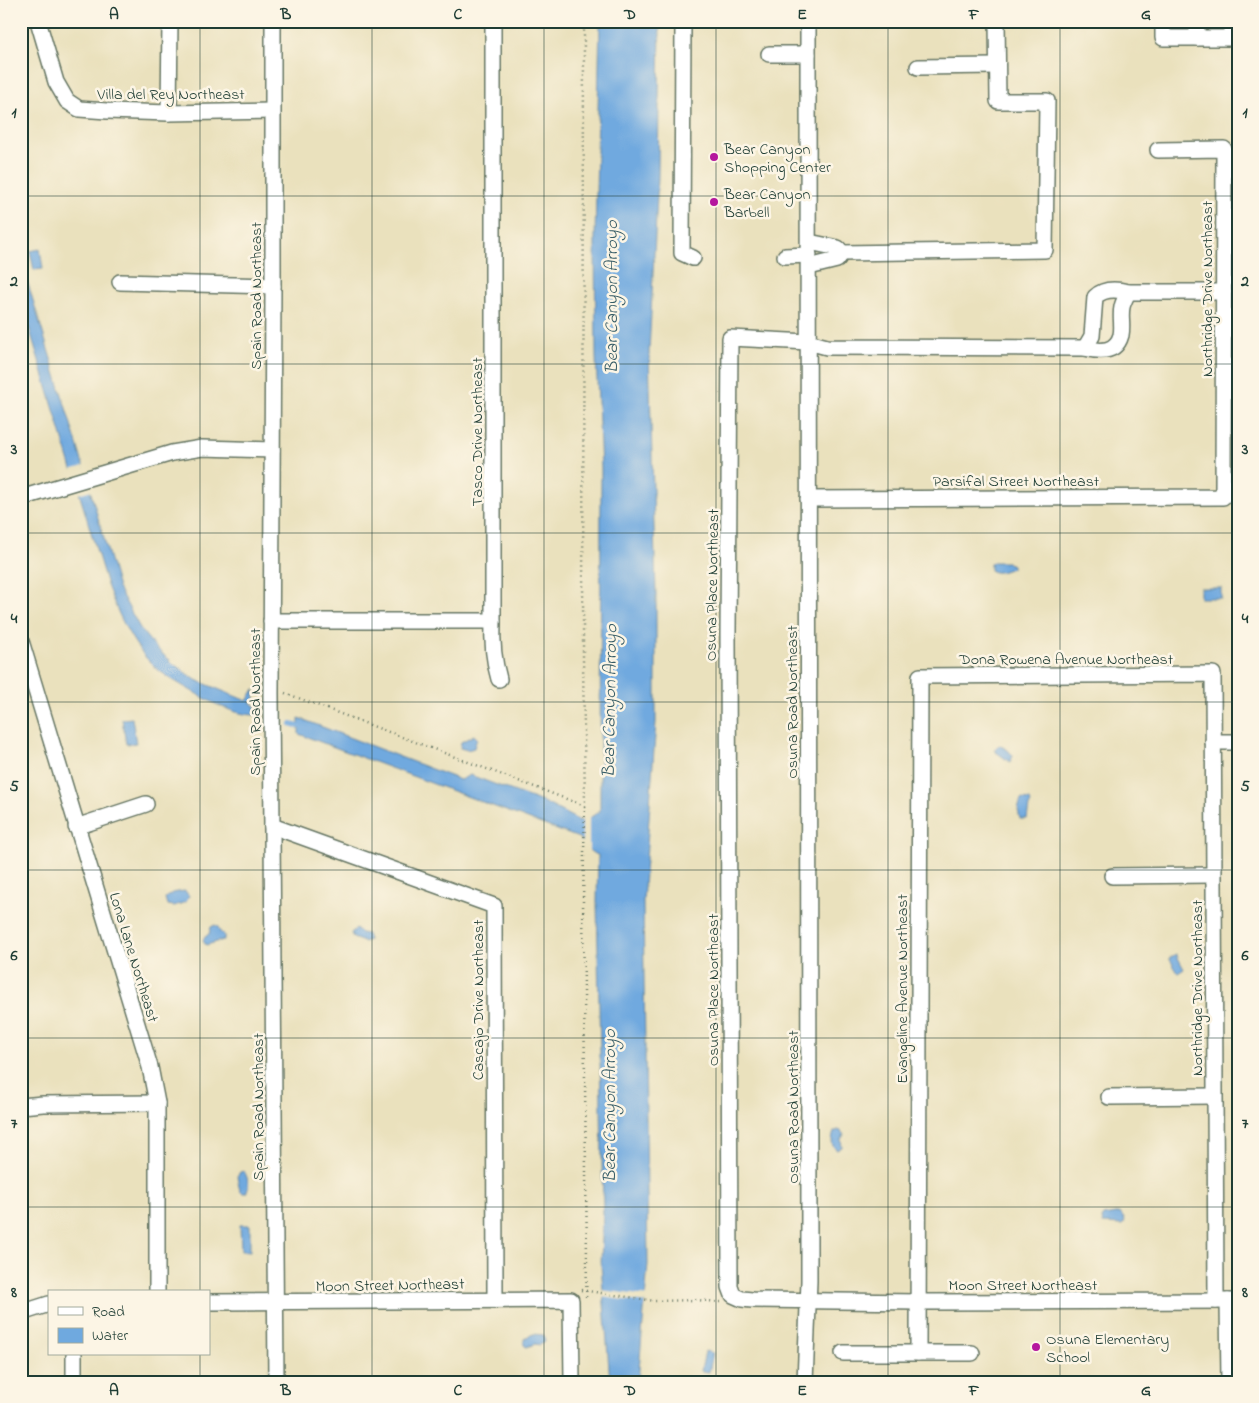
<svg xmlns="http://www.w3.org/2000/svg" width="1259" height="1403" font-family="'Indie Flower',sans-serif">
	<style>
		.water { fill: #6fa9df; stroke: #47738a }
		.pier { fill: #eae1bd }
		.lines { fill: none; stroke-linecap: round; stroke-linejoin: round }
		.stream { stroke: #6fa9df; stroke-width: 4.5 }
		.minor-casing { stroke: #667664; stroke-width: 18 }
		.path { stroke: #667664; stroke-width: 2.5; stroke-dasharray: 1 4; stroke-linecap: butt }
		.minor { stroke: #fff; stroke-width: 15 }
		.grid { fill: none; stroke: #1f3d34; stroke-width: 1; stroke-opacity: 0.55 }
		.poi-dot { fill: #b5179e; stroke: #fcf5e5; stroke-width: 2 }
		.labels { text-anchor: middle; stroke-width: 5; stroke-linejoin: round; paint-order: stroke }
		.street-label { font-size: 16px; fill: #1f3d34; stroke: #fcf5e5 }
		.poi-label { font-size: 16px; fill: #1f3d34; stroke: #fcf5e5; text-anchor: start }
		.water-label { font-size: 18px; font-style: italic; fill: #375d67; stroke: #fcf5e5 }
		.neatline { fill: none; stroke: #1f3d34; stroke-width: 2 }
		.grid-label { font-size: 16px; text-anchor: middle; font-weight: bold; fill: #1f3d34 }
	</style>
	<rect width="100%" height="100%" fill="#fcf5e5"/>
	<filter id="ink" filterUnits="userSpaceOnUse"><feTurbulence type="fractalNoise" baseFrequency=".02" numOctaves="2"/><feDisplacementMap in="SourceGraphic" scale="10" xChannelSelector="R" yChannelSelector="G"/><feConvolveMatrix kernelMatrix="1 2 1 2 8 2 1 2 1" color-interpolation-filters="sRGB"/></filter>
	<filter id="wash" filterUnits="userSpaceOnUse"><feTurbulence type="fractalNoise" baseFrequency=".0096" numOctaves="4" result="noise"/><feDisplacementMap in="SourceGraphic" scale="20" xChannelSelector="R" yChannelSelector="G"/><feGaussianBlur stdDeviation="1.12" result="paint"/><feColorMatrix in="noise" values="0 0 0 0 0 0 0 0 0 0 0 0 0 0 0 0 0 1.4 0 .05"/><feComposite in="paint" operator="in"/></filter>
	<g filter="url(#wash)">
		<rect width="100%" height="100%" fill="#eae1bd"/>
		<g class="water">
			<path d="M600 21H660L658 177 649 352 656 595V722L643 901 648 1264 638 1382H610L601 1264 603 1211 597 901 598 855C589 853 585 845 579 838L299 734V718L460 780 470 775 478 778 545 803 580 821 591 817 600 811 601 468 596 357 595 238Z"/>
			<path d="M40 249 43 269 34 270 30 251Z"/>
			<path d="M21 261 77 444 118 588 141 630 154 646 171 662 196 680 247 701 254 689 255 700 250 702 255 706V715C238 715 219 706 204 698 190 690 175 682 161 672 134 651 119 616 107 585L21 301Z"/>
			<path d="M993 562H1007L1012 565V568C1006 570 997 575 990 570V564Z"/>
			<rect x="1200" y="588" width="21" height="10"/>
			<path d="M132 718 136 743 126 744 122 719Z"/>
			<path d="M474 735 477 738 474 748 467 750 460 748 461 742Z"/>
			<path d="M999 745 1008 750 1013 756 1010 762 996 752V749Z"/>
			<path d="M1021 799 1030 800 1031 803 1029 806 1027 819H1020L1018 810Z"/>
			<path d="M184 891 186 892 189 896 186 902 174 906 167 905 165 898 172 893Z"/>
			<path d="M215 925 218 927 220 932 224 935V940L206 945 203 941 204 938 209 934 211 927Z"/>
			<path d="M356 929 361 933 367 934 369 940 364 942 353 938 351 933Z"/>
			<path d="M1176 954 1184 969 1178 973 1169 958Z"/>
			<path d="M838 1130 841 1131 844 1135 841 1139 842 1147 837 1150C830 1146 832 1138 834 1132Z"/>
			<path d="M244 1171C248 1178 250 1186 246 1193H243L240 1191 237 1176 240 1172Z"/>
			<path d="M1120 1213 1125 1220 1124 1223 1122 1225 1103 1224 1102 1219 1104 1216Z"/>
			<path d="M240 1225H250V1251H241Z"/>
			<path d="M533 1334 544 1335 545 1342 540 1345 535 1344 526 1347 524 1345V1339Z"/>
			<path d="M705 1351 713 1353 709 1372 701 1371Z"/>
		</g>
		<g class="pier">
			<path d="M84 466 92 490 78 494 70 470Z"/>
			<path d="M589 816V851H586L582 846V818Z"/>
			<path d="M600 1290 648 1296 647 1303 601 1297Z"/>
		</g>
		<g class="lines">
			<path class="stream" d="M291 724 304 728"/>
		</g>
	</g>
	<g filter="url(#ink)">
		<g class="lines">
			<defs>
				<g id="minor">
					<path d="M38 21 56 82 67 101 79 109 107 111 169 113 272 111"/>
					<path d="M273 21V286L271 694 276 1382"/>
					<path d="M683 21 682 253 693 258"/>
					<path d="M1163 21V38H1238"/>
					<path d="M1197 21V38"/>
					<path d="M1231 21V38"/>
					<path d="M769 54H808"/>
					<path d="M918 67 997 66"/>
					<path d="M169 113 170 21"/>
					<path d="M809 242 838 248 842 253 837 260 809 267"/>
					<path d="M842 253 1045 250 1047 101H998L997 21"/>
					<path d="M785 256 809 255"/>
					<path d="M120 282 273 286"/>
					<path d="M1128 292C1126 297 1123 302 1122 307 1120 316 1123 326 1121 335 1116 353 1100 352 1085 348L827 347 808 342 730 338 728 634 730 1287 733 1295 742 1299 752 1300 918 1302 1238 1301"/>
					<path d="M1085 348 1092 336 1095 297C1104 288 1116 289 1128 292H1224"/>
					<path d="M21 498 172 453 202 448 272 450"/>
					<path d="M808 499 1223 497 1224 149 1158 150"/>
					<path d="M271 621H493V21"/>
					<path d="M493 621C492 642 493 659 499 679"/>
					<path d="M21 641 150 1067 157 1103V1292"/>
					<path d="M1213 742H1238"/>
					<path d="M272 826 494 906 495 1300"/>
					<path d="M76 827 146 804"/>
					<path d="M1112 876 1213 875"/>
					<path d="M1109 1097 1214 1096"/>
					<path d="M21 1106 43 1104 157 1103"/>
					<path d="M1228 1301 1229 1382"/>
					<path d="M209 1302 571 1300 572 1382"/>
					<path d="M21 1313 49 1304"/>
					<path d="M843 1353H972"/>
					<path d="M918 1353 920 676 1213 674 1216 1301"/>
					<path d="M74 1354V1382"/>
					<path d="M805 1382 809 1281 808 21"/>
				</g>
			</defs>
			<use href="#minor" class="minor-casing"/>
			<g class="path">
				<path d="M285 693 585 806 583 658 584 21"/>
				<path d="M585 806 583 901 587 1262 586 1300"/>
				<path d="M581 1290 655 1301 696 1300 721 1302"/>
			</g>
			<use href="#minor" class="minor"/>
		</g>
	</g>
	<path class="grid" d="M200 21V1292M372 21V1382M544 21V1382M716 21V1382M888 21V1382M1060 21V1382M21 196H1238M21 364H1238M21 533H1238M21 702H1238M21 870H1238M21 1038H1238M21 1207H1238M200 1354V1382"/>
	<g class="poi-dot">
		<circle cx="714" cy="157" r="5"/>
		<circle cx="714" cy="202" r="5"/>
		<circle cx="1036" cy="1347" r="5"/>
	</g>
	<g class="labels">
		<g class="street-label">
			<text x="171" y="99">Villa del Rey Northeast</text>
			<text transform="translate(1206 289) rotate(-90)" y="6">Northridge Drive Northeast</text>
			<text transform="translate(255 296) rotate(-90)" y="6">Spain Road Northeast</text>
			<text transform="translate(476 432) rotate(-90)" y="6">Tasco Drive Northeast</text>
			<text x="1016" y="486">Parsifal Street Northeast</text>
			<text transform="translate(711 585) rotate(-89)" y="6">Osuna Place Northeast</text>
			<text x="1066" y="664">Dona Rowena Avenue Northeast</text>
			<text transform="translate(254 702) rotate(-90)" y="6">Spain Road Northeast</text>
			<text transform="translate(791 702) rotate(-90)" y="6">Osuna Road Northeast</text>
			<text transform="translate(135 957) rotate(73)" y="6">Lona Lane Northeast</text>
			<text transform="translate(1196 988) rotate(-90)" y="6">Northridge Drive Northeast</text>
			<text transform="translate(901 989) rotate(-90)" y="6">Evangeline Avenue Northeast</text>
			<text transform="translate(712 990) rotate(-90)" y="6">Osuna Place Northeast</text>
			<text transform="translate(477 1000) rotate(-90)" y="6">Cascajo Drive Northeast</text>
			<text transform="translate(257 1107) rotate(-90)" y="6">Spain Road Northeast</text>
			<text transform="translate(792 1107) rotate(-90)" y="6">Osuna Road Northeast</text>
			<text transform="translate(390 1284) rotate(-1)" y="6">Moon Street Northeast</text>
			<text x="1023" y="1290">Moon Street Northeast</text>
		</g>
		<g class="poi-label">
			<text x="724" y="154">Bear Canyon<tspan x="724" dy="18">Shopping Center</tspan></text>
			<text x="724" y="199">Bear Canyon<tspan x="724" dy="18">Barbell</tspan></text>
			<text x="1046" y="1344">Osuna Elementary<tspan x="1046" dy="18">School</tspan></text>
		</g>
		<g class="water-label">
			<text transform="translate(611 297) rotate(-90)" y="6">Bear Canyon Arroyo</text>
			<text transform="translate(609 701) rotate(-89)" y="6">Bear Canyon Arroyo</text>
			<text transform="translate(609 1106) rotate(-90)" y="6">Bear Canyon Arroyo</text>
		</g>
	</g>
	<rect width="1259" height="1403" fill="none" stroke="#fcf5e5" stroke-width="55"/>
	<rect x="48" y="1290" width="162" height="65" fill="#fcf5e5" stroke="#a4ab9e"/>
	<rect x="58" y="1307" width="25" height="8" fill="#ffffff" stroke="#a4ab9e"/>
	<text x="92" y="1316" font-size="15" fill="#1f3d34">Road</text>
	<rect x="58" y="1328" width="25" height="15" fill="#6fa9df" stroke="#a4ab9e"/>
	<text x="92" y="1340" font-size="15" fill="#1f3d34">Water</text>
	<rect x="28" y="28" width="1204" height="1348" class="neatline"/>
	<g class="grid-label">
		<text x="114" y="19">A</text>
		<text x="286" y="19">B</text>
		<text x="458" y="19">C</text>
		<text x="630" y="19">D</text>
		<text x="802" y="19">E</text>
		<text x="974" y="19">F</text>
		<text x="1146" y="19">G</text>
		<text x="14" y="117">1</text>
		<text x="1245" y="117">1</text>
		<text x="14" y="286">2</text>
		<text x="1245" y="286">2</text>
		<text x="14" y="454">3</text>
		<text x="1245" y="454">3</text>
		<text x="14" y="623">4</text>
		<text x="1245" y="623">4</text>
		<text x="14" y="791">5</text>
		<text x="1245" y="791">5</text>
		<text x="14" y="960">6</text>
		<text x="1245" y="960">6</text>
		<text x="14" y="1128">7</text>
		<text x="1245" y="1128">7</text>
		<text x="14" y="1297">8</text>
		<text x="1245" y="1297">8</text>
		<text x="114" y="1395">A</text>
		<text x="286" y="1395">B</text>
		<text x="458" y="1395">C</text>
		<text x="630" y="1395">D</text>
		<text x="802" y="1395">E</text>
		<text x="974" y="1395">F</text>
		<text x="1146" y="1395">G</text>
	</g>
</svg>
